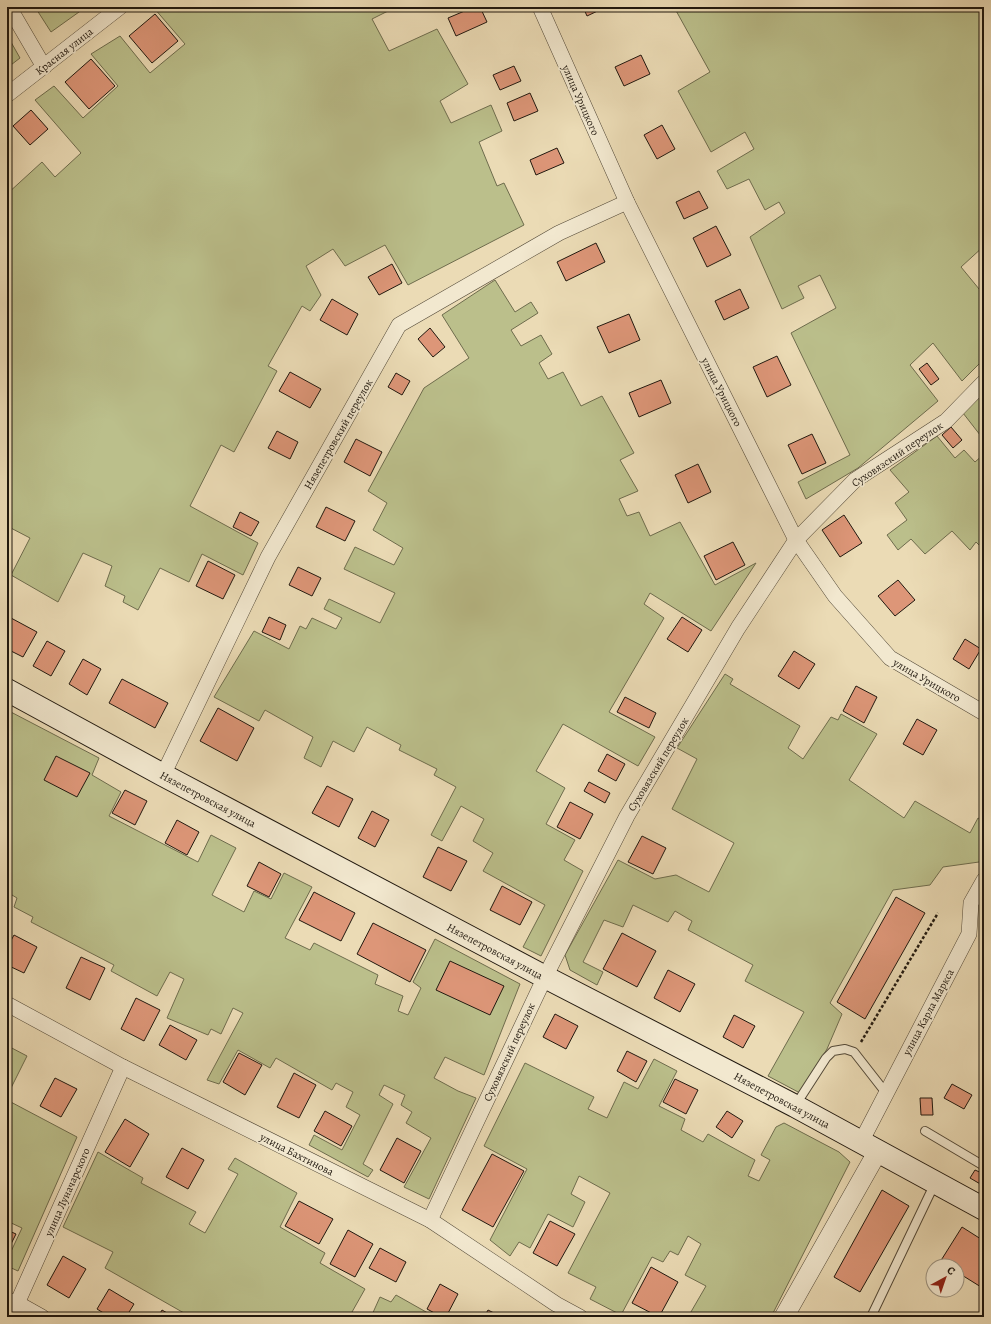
<svg xmlns="http://www.w3.org/2000/svg" width="991" height="1324" font-family="Alegreya,serif">
	<style>
		.green { fill: #bbbf8b; stroke: #6e6c4d }
		.building { fill: #dd9678; stroke: #20180f }
		.lines { fill: none; stroke-linecap: round; stroke-linejoin: round }
		.service-casing { stroke: #534938; stroke-width: 10 }
		.minor-casing { stroke: #534938; stroke-width: 16 }
		.tertiary-casing { stroke: #534938; stroke-width: 20 }
		.secondary-casing { stroke: #20180f; stroke-width: 24 }
		.path { stroke: #20180f; stroke-width: 2.5; stroke-dasharray: 3 2; stroke-linecap: butt }
		.service { stroke: #f2e8cf; stroke-width: 8 }
		.minor { stroke: #f2e8cf; stroke-width: 15 }
		.tertiary { stroke: #f2e8cf; stroke-width: 19 }
		.secondary { stroke: #f2e8cf; stroke-width: 22 }
		.labels { text-anchor: middle; stroke-width: 3.5; stroke-linejoin: round; paint-order: stroke }
		.street-label { font-size: 11px; fill: #20180f; stroke: #f2e8cf }
	</style>
	<rect width="100%" height="100%" fill="#ebdbb5"/>
	<filter id="stains"><feTurbulence type="fractalNoise" baseFrequency=".005" numOctaves="4"/><feColorMatrix values="0 0 0 0 .2 0 0 0 0 .09 0 0 0 0 .02 0 0 0 .5 -.17"/></filter>
	<radialGradient id="worn" r=".72"><stop offset=".6" stop-color="#630" stop-opacity="0"/><stop offset="1" stop-color="#630" stop-opacity=".3"/></radialGradient>
	<g class="green">
		<path d="M35 7H86L51 32Z"/>
		<path d="M155 7H396L372 19 389 51 437 29 468 84 440 101 451 123 491 105 502 131 479 142 497 186 504 183 524 225 408 285 385 245 345 266 333 249 306 266 321 295 310 311 302 306 268 366 277 371 234 452 221 445 190 506 258 543 243 575 202 554 189 582 160 568 138 610 123 602 125 596 105 586 112 566 83 553 58 602 11 575 30 538 7 526V194L42 162 55 177 81 153 35 100 54 86 83 118 118 86 91 54 120 36 150 73 185 44 154 8Z"/>
		<path d="M674 7H984V246L961 267 984 295V359L962 381 933 343 910 365 938 401 858 468 806 499 798 482 850 455 791 333 836 308 820 275 798 286 804 298 782 309 750 237 785 213 779 202 765 210 749 179 727 189 717 171 754 149 745 132 711 152 678 91 710 72Z"/>
		<path d="M7 35 20 58 7 68Z"/>
		<path d="M495 280 515 312 531 302 538 313 511 330 521 346 541 335 552 354 539 363 548 379 563 372 581 406 602 396 634 453 620 460 638 491 619 499 627 516 639 512 650 536 680 522 715 585 756 563 711 631 650 593 644 604 664 618 609 712 655 737 638 766 563 724 536 771 565 788 546 824 575 840 564 860 583 871 541 956 523 947 545 905 483 871 493 853 473 841 484 819 461 806 442 841 431 835 456 787 434 775 437 769 399 750 401 745 367 727 354 752 333 741 321 767 304 758 313 737 265 710 259 721 214 697 254 631 289 649 300 626 306 629 312 618 336 629 342 618 324 609 329 599 380 623 395 593 344 569 355 547 394 565 403 548 373 530 387 503 368 491 424 388 469 358 442 315Z"/>
		<path d="M984 393V440L963 413Z"/>
		<path d="M937 436 955 458 964 450 975 462 984 454V550L976 542 970 550 952 531 925 554 911 539 898 550 887 535 907 520 895 503 909 492 890 470Z"/>
		<path d="M725 674 733 679 730 684 800 726 788 748 803 759 831 717 838 720 841 714 877 734 849 780 904 818 915 801 970 833 978 818 984 821V856L979 862 943 867 930 885 893 890 830 1003 842 1014 827 1049 800 1093 768 1076 804 1012 745 981 753 965 688 930 692 921 675 911 668 922 633 905 623 927 604 920 583 962 603 972 597 985 570 970 565 955 618 860 655 879 676 875 709 892 734 843 672 809 697 759 677 748Z"/>
		<path d="M7 710 99 758 92 775 121 792 109 816 198 862 211 835 236 848 212 895 244 912 254 891 271 899 284 873 312 887 285 938 310 950 314 943 378 975 375 984 403 996 398 1011 408 1015 421 988 413 982 435 939 520 984 484 1075 445 1057 434 1078 458 1091 476 1098 429 1199 404 1187 431 1138 406 1123 412 1112 401 1105 405 1095 384 1085 379 1095 393 1104 363 1164 373 1170 368 1177 309 1145 314 1135 342 1150 360 1115 346 1107 353 1092 336 1083 332 1090 276 1058 270 1068 238 1050 219 1084 207 1080 243 1013 233 1008 221 1034 211 1029 208 1035 167 1018 184 979 170 972 157 996 111 971 114 965 31 922 33 917 14 907 17 898 7 892Z"/>
		<path d="M8 1046 27 1056 7 1096V1048Z"/>
		<path d="M654 1059 677 1071 659 1106 685 1119 681 1130 703 1142 708 1134 755 1160 748 1176 759 1181 770 1160 761 1155 776 1127 784 1123 839 1152 850 1162 771 1317H688L706 1286 685 1275 701 1244 688 1236 678 1255 670 1251 663 1262 652 1257 621 1315 590 1299 596 1287 568 1273 610 1193 579 1176 571 1194 585 1202 573 1227 548 1214 530 1248 519 1242 510 1256 490 1240 527 1169 484 1146 525 1063 594 1097 588 1109 607 1118 624 1082 638 1089Z"/>
		<path d="M7 1100 77 1137 18 1271 7 1266V1260L22 1228 7 1221Z"/>
		<path d="M98 1152 143 1178 141 1183 196 1212 189 1224 205 1233 238 1174 228 1169 235 1158 297 1193 280 1227 325 1253 320 1263 365 1289 352 1312 360 1317H191L105 1268 113 1252 63 1227Z"/>
		<path d="M396 1295 435 1317H371L380 1297 391 1302Z"/>
	</g>
	<g class="building">
		<path d="M474 7H480L487 22 456 36 448 18Z"/>
		<path d="M583 7H606L587 16Z"/>
		<path d="M155 14 178 41 152 63 129 36Z"/>
		<path d="M641 55 650 74 624 86 615 67Z"/>
		<path d="M91 59 115 86 89 109 65 82Z"/>
		<path d="M514 66 521 81 500 90 493 75Z"/>
		<path d="M530 93 538 111 514 121 507 103Z"/>
		<path d="M31 110 48 129 30 145 13 126Z"/>
		<path d="M662 125 675 149 657 159 644 135Z"/>
		<path d="M557 148 564 163 536 175 530 160Z"/>
		<path d="M699 191 708 208 684 219 676 202Z"/>
		<path d="M716 226 731 255 707 267 693 238Z"/>
		<path d="M596 243 605 262 566 281 557 262Z"/>
		<path d="M392 264 402 283 379 295 368 277Z"/>
		<path d="M740 289 749 308 724 320 715 301Z"/>
		<path d="M332 299 358 314 347 335 320 320Z"/>
		<path d="M629 314 640 340 609 353 597 327Z"/>
		<path d="M430 328 445 347 433 357 418 339Z"/>
		<path d="M777 356 791 385 767 397 753 367Z"/>
		<path d="M927 363 939 379 931 385 919 369Z"/>
		<path d="M290 372 321 389 310 408 279 391Z"/>
		<path d="M396 373 410 381 402 395 388 387Z"/>
		<path d="M661 380 671 403 639 417 629 393Z"/>
		<path d="M951 427 962 440 953 448 942 435Z"/>
		<path d="M277 431 298 442 290 459 268 448Z"/>
		<path d="M812 434 826 463 802 474 788 445Z"/>
		<path d="M356 439 382 452 370 476 344 462Z"/>
		<path d="M698 464 711 492 688 503 675 475Z"/>
		<path d="M326 507 355 521 345 541 316 527Z"/>
		<path d="M240 512 259 522 251 536 233 527Z"/>
		<path d="M844 515 862 543 840 557 822 530Z"/>
		<path d="M733 542 745 565 716 580 704 556Z"/>
		<path d="M208 561 235 575 223 599 196 586Z"/>
		<path d="M298 567 321 578 312 596 289 585Z"/>
		<path d="M898 580 915 600 895 616 878 596Z"/>
		<path d="M269 617 286 625 280 640 262 632Z"/>
		<path d="M682 617 702 630 688 652 667 639Z"/>
		<path d="M11 618 37 632 23 657 7 649V625Z"/>
		<path d="M965 639 981 649 969 669 953 659Z"/>
		<path d="M47 641 65 651 51 676 33 666Z"/>
		<path d="M794 651 815 664 799 689 778 676Z"/>
		<path d="M83 659 101 669 87 695 69 684Z"/>
		<path d="M122 679 168 703 155 728 109 703Z"/>
		<path d="M856 686 877 697 864 723 843 711Z"/>
		<path d="M625 697 656 713 649 728 617 712Z"/>
		<path d="M218 708 254 728 237 761 200 741Z"/>
		<path d="M917 719 937 730 923 755 903 744Z"/>
		<path d="M607 754 625 764 616 781 598 771Z"/>
		<path d="M56 756 90 773 77 797 44 780Z"/>
		<path d="M589 782 610 793 605 803 584 791Z"/>
		<path d="M327 786 353 799 339 827 312 813Z"/>
		<path d="M125 790 147 801 135 825 112 813Z"/>
		<path d="M570 802 593 814 580 839 557 827Z"/>
		<path d="M372 811 389 820 375 847 358 838Z"/>
		<path d="M177 820 199 832 187 855 165 843Z"/>
		<path d="M642 836 666 848 653 874 628 862Z"/>
		<path d="M438 847 467 861 451 891 423 877Z"/>
		<path d="M259 862 281 874 269 897 247 886Z"/>
		<path d="M502 886 532 902 520 925 490 910Z"/>
		<path d="M314 892 355 913 341 941 299 920Z"/>
		<path d="M896 897 925 913 865 1019 837 1002Z"/>
		<path d="M373 923 426 950 410 982 357 954Z"/>
		<path d="M622 933 656 951 637 987 603 969Z"/>
		<path d="M14 935 37 947 24 973 7 965V948Z"/>
		<path d="M81 957 105 968 90 1000 66 988Z"/>
		<path d="M450 961 504 986 490 1015 436 990Z"/>
		<path d="M668 970 695 984 680 1012 654 998Z"/>
		<path d="M136 998 160 1010 144 1041 121 1029Z"/>
		<path d="M555 1014 578 1026 566 1049 543 1037Z"/>
		<path d="M734 1015 755 1026 743 1048 723 1037Z"/>
		<path d="M170 1025 197 1040 186 1060 159 1045Z"/>
		<path d="M627 1051 647 1061 636 1082 617 1071Z"/>
		<path d="M239 1053 262 1065 245 1095 223 1082Z"/>
		<path d="M294 1073 316 1085 299 1118 277 1107Z"/>
		<path d="M55 1078 77 1089 61 1117 40 1106Z"/>
		<path d="M675 1079 698 1090 686 1114 663 1102Z"/>
		<path d="M952 1084 972 1095 964 1109 944 1098Z"/>
		<path d="M920 1098H932L933 1115H921Z"/>
		<path d="M325 1111 352 1126 341 1146 314 1131Z"/>
		<path d="M727 1111 743 1121 732 1138 716 1127Z"/>
		<path d="M125 1119 149 1134 130 1167 105 1152Z"/>
		<path d="M397 1138 421 1151 404 1183 380 1170Z"/>
		<path d="M182 1148 204 1160 188 1189 166 1177Z"/>
		<path d="M492 1154 524 1171 493 1227 462 1210Z"/>
		<path d="M975 1170 984 1174V1181L982 1185 970 1178Z"/>
		<path d="M882 1190 909 1206 860 1292 834 1277Z"/>
		<path d="M299 1201 333 1219 319 1244 285 1226Z"/>
		<path d="M550 1221 575 1234 557 1266 533 1253Z"/>
		<path d="M962 1227 984 1241V1281L981 1287 957 1272V1266H946L940 1262Z"/>
		<path d="M7 1230 16 1234 7 1252Z"/>
		<path d="M348 1230 373 1244 355 1277 330 1264Z"/>
		<path d="M380 1248 406 1262 396 1282 369 1268Z"/>
		<path d="M63 1256 86 1269 69 1298 47 1285Z"/>
		<path d="M651 1267 678 1282 659 1317 632 1303Z"/>
		<path d="M440 1284 458 1294 446 1317H442L427 1309Z"/>
		<path d="M109 1289 134 1304 126 1317H110L97 1309Z"/>
		<path d="M162 1310 174 1317H158Z"/>
		<path d="M488 1310 502 1317H484Z"/>
	</g>
	<g class="lines">
		<defs>
			<g id="service">
				<path d="M795 1106 826 1058 833 1051 845 1049 854 1052 886 1093"/>
				<path d="M925 1131 984 1166"/>
				<path d="M871 1317 935 1183"/>
			</g>
			<g id="minor">
				<path d="M9 7 44 67"/>
				<path d="M540 7 627 202 796 540 835 596 890 658 984 713"/>
				<path d="M7 95 120 7"/>
				<path d="M163 775 268 557 399 325 559 233 627 202"/>
				<path d="M7 1004 123 1067 430 1220 556 1304 580 1317"/>
				<path d="M861 1142 969 934 971 903 984 880"/>
				<path d="M430 1220 545 977 627 816 738 628 796 540 855 480 946 421 984 382"/>
				<path d="M7 1300 17 1303 42 1317"/>
				<path d="M11 1317 123 1067"/>
			</g>
			<path id="tertiary" d="M784 1317 878 1151"/>
			<path id="secondary" d="M7 690 163 775 545 977 795 1106 984 1209"/>
		</defs>
		<use href="#service" class="service-casing"/>
		<use href="#minor" class="minor-casing"/>
		<use href="#tertiary" class="tertiary-casing"/>
		<use href="#secondary" class="secondary-casing"/>
		<path class="path" d="M861 1042 938 913"/>
		<use href="#service" class="service"/>
		<use href="#minor" class="minor"/>
		<use href="#tertiary" class="tertiary"/>
		<use href="#secondary" class="secondary"/>
	</g>
	<g class="labels">
		<g class="street-label">
			<text transform="translate(64 51) rotate(-38)" y="4">Красная улица</text>
			<text transform="translate(581 100) rotate(66)" y="4">улица Урицкого</text>
			<text transform="translate(722 392) rotate(63)" y="4">улица Урицкого</text>
			<text transform="translate(338 434) rotate(-60)" y="4">Нязепетровский переулок</text>
			<text transform="translate(897 454) rotate(-34)" y="4">Суховязский переулок</text>
			<text transform="translate(927 680) rotate(30)" y="4">улица Урицкого</text>
			<text transform="translate(658 764) rotate(-59)" y="4">Суховязский переулок</text>
			<text transform="translate(208 799) rotate(28)" y="4">Нязепетровская улица</text>
			<text transform="translate(495 951) rotate(28)" y="4">Нязепетровская улица</text>
			<text transform="translate(928 1012) rotate(-62)" y="4">улица Карла Маркса</text>
			<text transform="translate(509 1052) rotate(-65)" y="4">Суховязский переулок</text>
			<text transform="translate(782 1100) rotate(28)" y="4">Нязепетровская улица</text>
			<text transform="translate(297 1154) rotate(27)" y="4">улица Бахтинова</text>
			<text transform="translate(67 1192) rotate(-66)" y="4">улица Луначарского</text>
		</g>
	</g>
	<rect width="991" height="1324" fill="none" stroke="#ebdbb5" stroke-width="24"/>
	<rect x="8" y="8" width="975" height="1308" fill="none" stroke="#20180f" stroke-width="2"/>
	<rect x="12" y="12" width="967" height="1300" fill="none" stroke="#20180f"/>
	<g transform="translate(945 1278) rotate(40)"><circle r="19" fill="#f2e8cf" stroke="#9e9582"/>
	<path d="M0-3L7 15L0 10L-7 15Z" fill="#8f2418"/>
	<text y="-6" font-size="11" font-weight="bold" text-anchor="middle" fill="#20180f">С</text>
	</g>
	<rect width="100%" height="100%" filter="url(#stains)"/>
	<rect width="100%" height="100%" fill="url(#worn)"/>
</svg>
